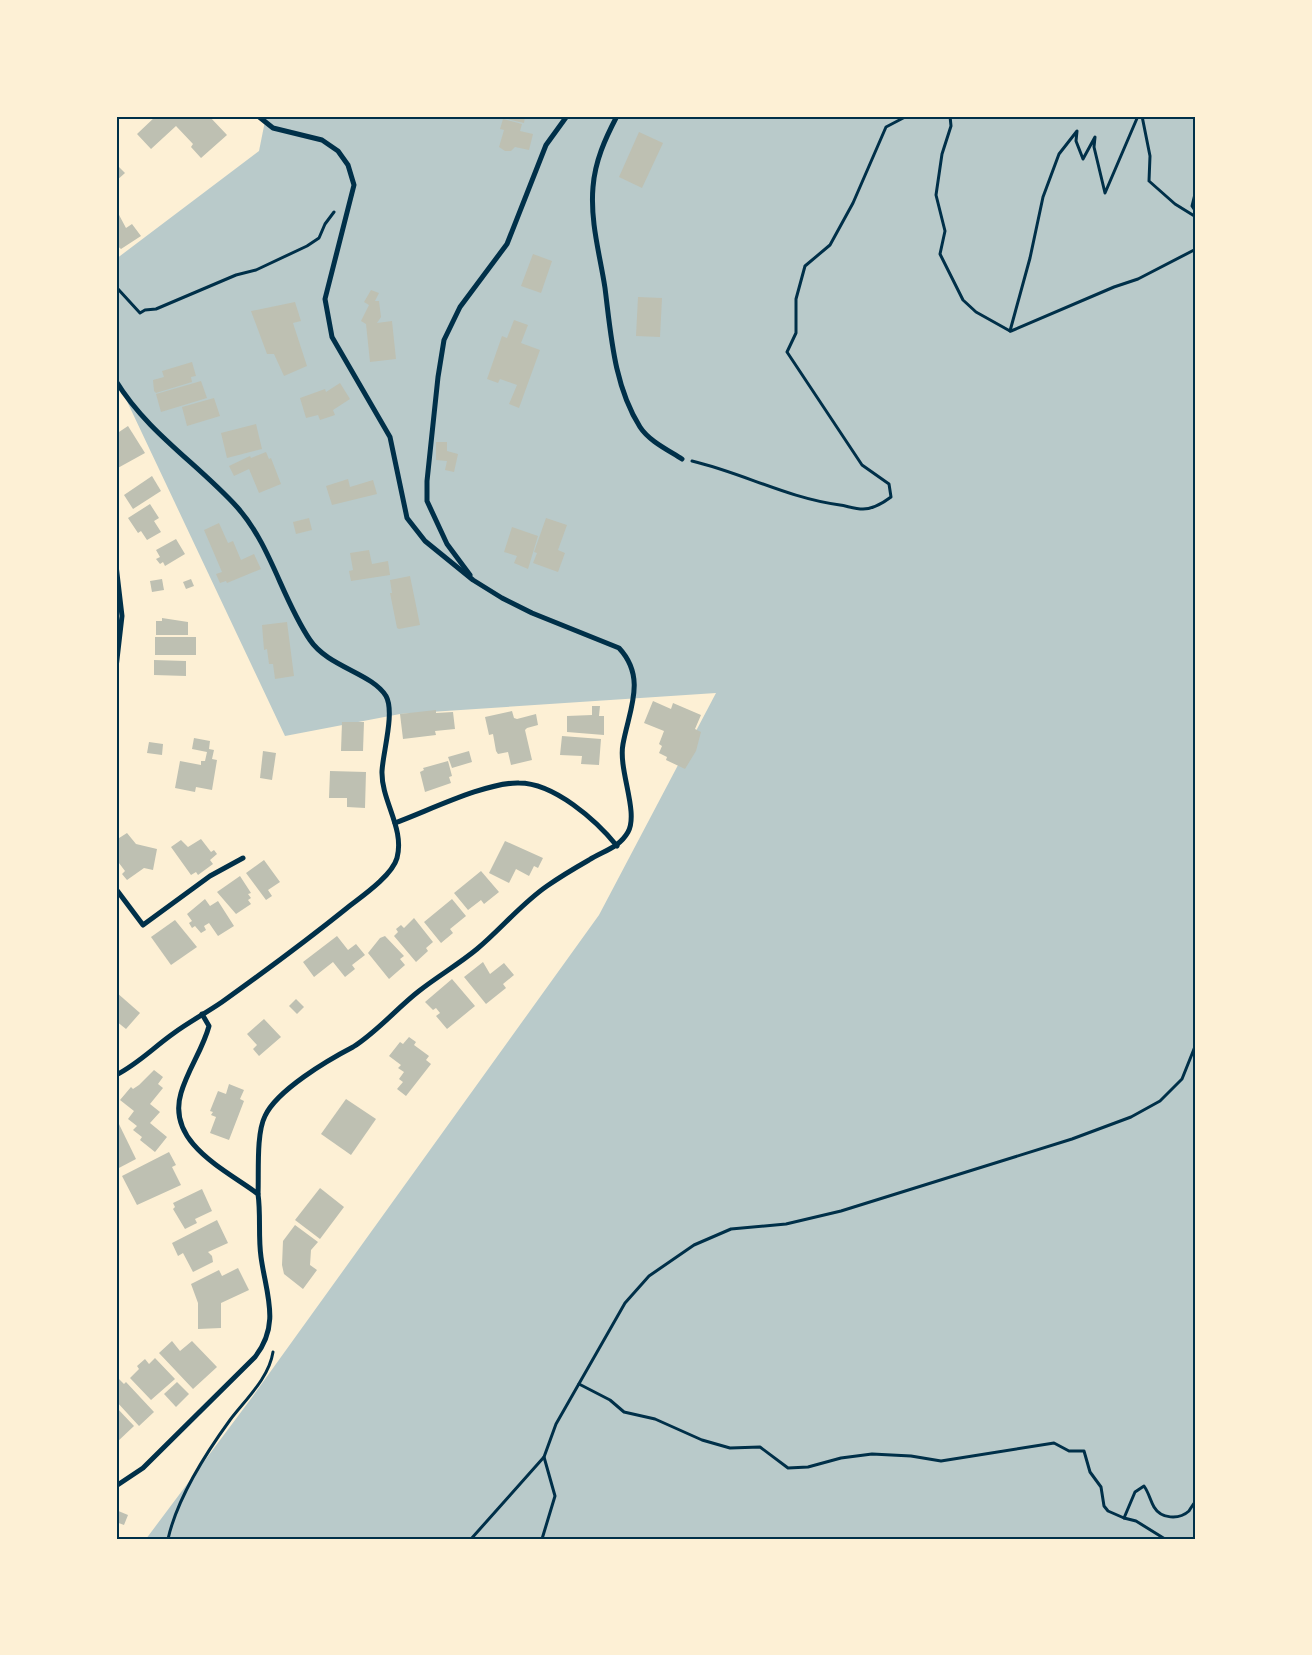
<svg xmlns="http://www.w3.org/2000/svg" width="1312" height="1655" font-family="'Fira Sans',sans-serif">
	<style>
		.green { fill: #b9caca }
		.building { fill: #bec0b2 }
		.lines { fill: none; stroke-linecap: round; stroke-linejoin: round }
		.path { stroke: #003049; stroke-width: 3 }
		.minor { stroke: #003049; stroke-width: 5 }
		.neatline { fill: none; stroke: #003049; stroke-width: 2 }
	</style>
	<rect width="100%" height="100%" fill="#fdf0d5"/>
	<path class="green" d="M266 116H1196V1539H146L253 1396 599 915 716 693 400 714 285 736 116 378V259L259 151Z"/>
	<g class="building">
		<path d="M156 116H202L204 118 209 116 227 135 201 158 191 147 193 144 176 126 151 149 137 134Z"/>
		<path d="M495 116H525L524 123Z"/>
		<path d="M503 119 522 124 520 131 533 134 529 150 515 147 511 151H505L499 147 504 130 500 129Z"/>
		<path d="M639 132 663 143 642 188 619 177Z"/>
		<path d="M116 164 125 173 116 181Z"/>
		<path d="M118 213 126 228 132 224 141 236 121 249 116 245Z"/>
		<path d="M533 254 552 261 541 293 521 286Z"/>
		<path d="M371 290 379 293 375 301H379L381 317 377 323 392 321 396 359 370 362 366 324 361 321 369 305 364 302Z"/>
		<path d="M638 297 662 298 660 337 636 336Z"/>
		<path d="M295 302 301 321 293 323 307 366 284 376 274 354H267L251 311Z"/>
		<path d="M514 320 528 325 521 343 540 350 519 408 509 404 517 385 500 379 498 383 487 379 502 336 507 338Z"/>
		<path d="M192 362 196 376 191 377 192 382 156 393 154 391 153 380 164 377 162 371Z"/>
		<path d="M201 381 207 398 161 412 156 394Z"/>
		<path d="M340 383 350 399 333 410 335 415 320 420 318 415 306 418 300 398 325 389 326 392Z"/>
		<path d="M214 398 220 416 187 426 182 407Z"/>
		<path d="M256 424 262 449 227 458 221 433Z"/>
		<path d="M128 426 145 453 116 469V434Z"/>
		<path d="M436 442H447V451L458 454 454 472 445 470 447 461 436 460Z"/>
		<path d="M266 452 269 459 271 458 281 484 259 493 249 469 234 476 229 466 250 456 251 458Z"/>
		<path d="M152 476 161 491 133 509 124 495Z"/>
		<path d="M348 479 350 487 373 480 377 494 332 505 326 486Z"/>
		<path d="M150 504 159 518 154 521 161 532 147 540 141 531 138 533 128 518Z"/>
		<path d="M309 518 312 530 296 534 293 522Z"/>
		<path d="M546 518 567 525 558 550 565 553 558 572 533 563 537 553 534 552Z"/>
		<path d="M219 523 228 543 233 541 241 560 254 554 261 569 227 583 226 581 220 583 216 574 222 572 204 530Z"/>
		<path d="M512 527 538 536 528 569 514 563 517 556 504 552Z"/>
		<path d="M176 539 185 554 165 566 163 562 160 564 156 559 160 557 156 550Z"/>
		<path d="M369 550 372 564 388 561 390 575 351 581 349 571 353 570 350 553Z"/>
		<path d="M410 576 420 625 399 629 397 628 390 593H392L390 580Z"/>
		<path d="M162 579 164 590 152 592 150 581Z"/>
		<path d="M191 579 194 586 186 589 183 582Z"/>
		<path d="M162 618 188 622V635H156V621H162Z"/>
		<path d="M287 622 294 676 275 679 273 664H269L267 649 264 650 262 625Z"/>
		<rect x="155" y="637" width="41" height="18"/>
		<path d="M154 660 186 661V676L154 675Z"/>
		<path d="M653 701 671 709 673 703 701 715 695 729 701 732 696 751 685 769 666 760 667 757 659 753 662 746 659 744 664 731 644 723Z"/>
		<path d="M592 706H600L599 716H604V735L567 732V716L592 715Z"/>
		<path d="M436 710V713L453 712 455 729 435 731 436 735 403 739 400 714Z"/>
		<path d="M512 711 514 718 517 719 536 714 538 725 527 728 525 730 532 760 511 765 508 752 498 754 496 751 493 734 489 735 485 717Z"/>
		<path d="M342 722H364L363 751H341Z"/>
		<path d="M562 736 601 739 599 765 581 764 582 756 560 755Z"/>
		<path d="M194 738 210 741 209 749 214 750 212 759 217 760 212 790 196 787 195 792 175 788 180 761 201 765V761H205L207 752 192 749Z"/>
		<path d="M149 742 163 744 162 755 147 753Z"/>
		<path d="M263 751 276 753 272 780 260 778Z"/>
		<path d="M469 751 472 762 452 768 448 757Z"/>
		<path d="M448 761 452 776 449 777 451 783 425 792 420 772 424 770 423 768Z"/>
		<path d="M330 771 366 772 365 808 347 807V798H329Z"/>
		<path d="M127 833 136 844 157 849 153 870 144 868 127 880 122 874 125 871 116 859V840Z"/>
		<path d="M201 839 211 852 214 850 217 854 210 860 213 864 198 875 196 872 191 875 171 847 181 840 188 847Z"/>
		<path d="M505 841 543 858 538 868 534 866 529 876 516 869 509 883 489 873Z"/>
		<path d="M264 860 280 882 268 890 272 896 266 900 246 873Z"/>
		<path d="M481 871 499 892 484 904 481 900 468 910 454 893Z"/>
		<path d="M240 876 251 893 248 894 251 898 248 900 251 904 236 914 217 892Z"/>
		<path d="M205 899 210 906 218 901 234 926 218 936 209 923 204 926 206 930 201 933 195 926 192 928 189 923 192 921 187 914Z"/>
		<path d="M452 899 466 916 450 929 453 933 441 943 424 922Z"/>
		<path d="M414 918 433 942 426 948 428 951 416 962 394 936 398 932 396 929 401 925 404 928Z"/>
		<path d="M175 920 197 947 171 965 151 937Z"/>
		<path d="M337 936 348 950 356 944 365 955 352 965 355 969 345 977 333 962 314 977 303 962Z"/>
		<path d="M385 936 404 956 400 959 405 965 389 979 368 953 380 938Z"/>
		<path d="M483 962 490 974 504 963 514 975 503 984 506 988 486 1004 464 977Z"/>
		<path d="M452 979 475 1006 447 1029 436 1016 440 1013 436 1008 433 1010 425 1002Z"/>
		<path d="M116 992 140 1013 126 1029 116 1021Z"/>
		<path d="M296 999 304 1007 297 1014 289 1006Z"/>
		<path d="M264 1019 281 1037 259 1056 253 1049 257 1045 247 1034Z"/>
		<path d="M409 1037 416 1042 414 1045 429 1056 426 1060 431 1064 406 1096 397 1089 403 1082 399 1079 404 1072 398 1068 401 1065 389 1056 400 1042 403 1044Z"/>
		<path d="M154 1070 163 1077 158 1084 163 1088 150 1104 160 1112 150 1123 167 1137 155 1152 140 1140 142 1137 133 1130 137 1126 128 1119 134 1111 120 1100 131 1087 133 1089 139 1085Z"/>
		<path d="M229 1084 244 1090 240 1099 244 1101 229 1140 210 1133 216 1117 211 1115 213 1112 210 1111 218 1091 226 1094Z"/>
		<path d="M346 1099 376 1119 351 1155 321 1134Z"/>
		<path d="M116 1118 136 1159 117 1169 116 1167Z"/>
		<path d="M169 1152 176 1165 172 1167 181 1185 137 1205 122 1176Z"/>
		<path d="M320 1188 344 1207 320 1239 295 1220Z"/>
		<path d="M202 1189 212 1211 195 1219 197 1223 185 1229 173 1209 175 1207 173 1203Z"/>
		<path d="M217 1220 228 1243 208 1252 212 1256 213 1262 193 1272 183 1253 178 1256 172 1243Z"/>
		<path d="M295 1225 318 1242 311 1250 310 1265 317 1270 303 1289 284 1274 282 1265 283 1241Z"/>
		<path d="M238 1268 249 1290 221 1303V1328L198 1329V1303L191 1284 219 1270 222 1276Z"/>
		<path d="M172 1341 180 1351 192 1341 217 1367 193 1389 159 1353Z"/>
		<path d="M155 1358 175 1379 151 1400 130 1378 139 1369 137 1366 145 1359 149 1364Z"/>
		<path d="M118 1378 124 1384 126 1382 154 1412 139 1426 116 1401V1379Z"/>
		<path d="M177 1382 189 1394 176 1407 164 1394Z"/>
		<path d="M116 1407 134 1426 116 1443Z"/>
		<path d="M116 1510 128 1515 124 1525 116 1522Z"/>
	</g>
	<g class="lines">
		<g class="path">
			<path d="M950 116 951 126 942 154 936 195 945 231 940 254 963 300 976 312 1010 331"/>
			<path d="M1142 116 1150 156 1149 181 1175 204 1196 217"/>
			<path d="M1196 190 1192 206 1196 212"/>
			<path d="M116 292 118 289 140 313 145 310 156 309 236 275 256 270 307 246 319 238 325 224 334 212"/>
			<path d="M1010 331 1030 258 1043 197 1059 154 1077 131 1076 141 1083 159 1095 137 1094 147 1105 193 1138 116"/>
			<path d="M1011 331 1114 287 1138 279 1196 249"/>
			<path d="M692 461C743 473 787 498 840 505 847 506 855 509 863 509 873 509 883 503 891 497L889 484 862 465 787 352 796 333V299L805 266 830 245 853 203 886 127 907 116"/>
			<path d="M579 1384 610 1400 624 1412 655 1419 702 1440 730 1448 760 1447 788 1468 808 1467 841 1458 872 1454 911 1456 941 1461 1054 1443 1069 1451H1084L1090 1472 1101 1487 1104 1506 1108 1511 1124 1518"/>
			<path d="M168 1539C177 1499 206 1453 230 1420 246 1399 269 1378 273 1352"/>
			<path d="M471 1539 544 1457"/>
			<path d="M542 1539 555 1496 544 1457 556 1424 625 1303 649 1276 694 1245 731 1229 786 1224 841 1211 1072 1139 1131 1117 1160 1101 1182 1079 1196 1044"/>
			<path d="M1165 1539 1136 1521 1124 1518 1135 1492 1144 1486C1149 1493 1150 1500 1154 1507 1161 1519 1179 1520 1189 1511 1191 1508 1193 1504 1196 1501"/>
		</g>
		<g class="minor">
			<path d="M258 116 273 128 322 140 338 151 348 165 354 185 325 299 332 337 390 437 407 518 425 541 473 580 502 598 532 613 619 648C647 678 629 710 623 744 618 770 639 812 628 832 619 848 603 851 589 860 575 868 560 877 547 886 521 904 501 929 477 949 459 964 438 976 419 991 397 1008 377 1032 353 1047 328 1060 277 1090 265 1116 256 1134 259 1173 258 1194"/>
			<path d="M617 116C605 139 595 161 593 187 590 222 600 255 605 288 611 335 614 386 640 427 649 441 668 450 682 459"/>
			<path d="M116 381C147 432 198 464 237 507 271 545 282 599 310 640 328 667 372 673 386 696 395 712 383 752 382 771 381 801 405 828 397 858 392 876 361 897 347 908 306 941 264 972 222 1002 206 1013 189 1022 174 1033 154 1047 138 1064 116 1075"/>
			<path d="M116 565 122 616 116 668"/>
			<path d="M470 575 447 544 427 501V481L438 377 444 340 460 307 507 244 546 145 567 116"/>
			<path d="M395 823C428 811 486 782 519 783 554 783 596 820 617 846"/>
			<path d="M116 889 143 925 210 876 243 858"/>
			<path d="M116 1486 143 1468 255 1357C281 1324 266 1294 261 1257 258 1236 261 1215 258 1194 226 1170 166 1143 181 1093 188 1069 203 1049 209 1026L202 1014"/>
		</g>
	</g>
	<rect width="1312" height="1655" fill="none" stroke="#fdf0d5" stroke-width="235"/>
	<rect x="118" y="118" width="1076" height="1420" class="neatline"/>
</svg>
